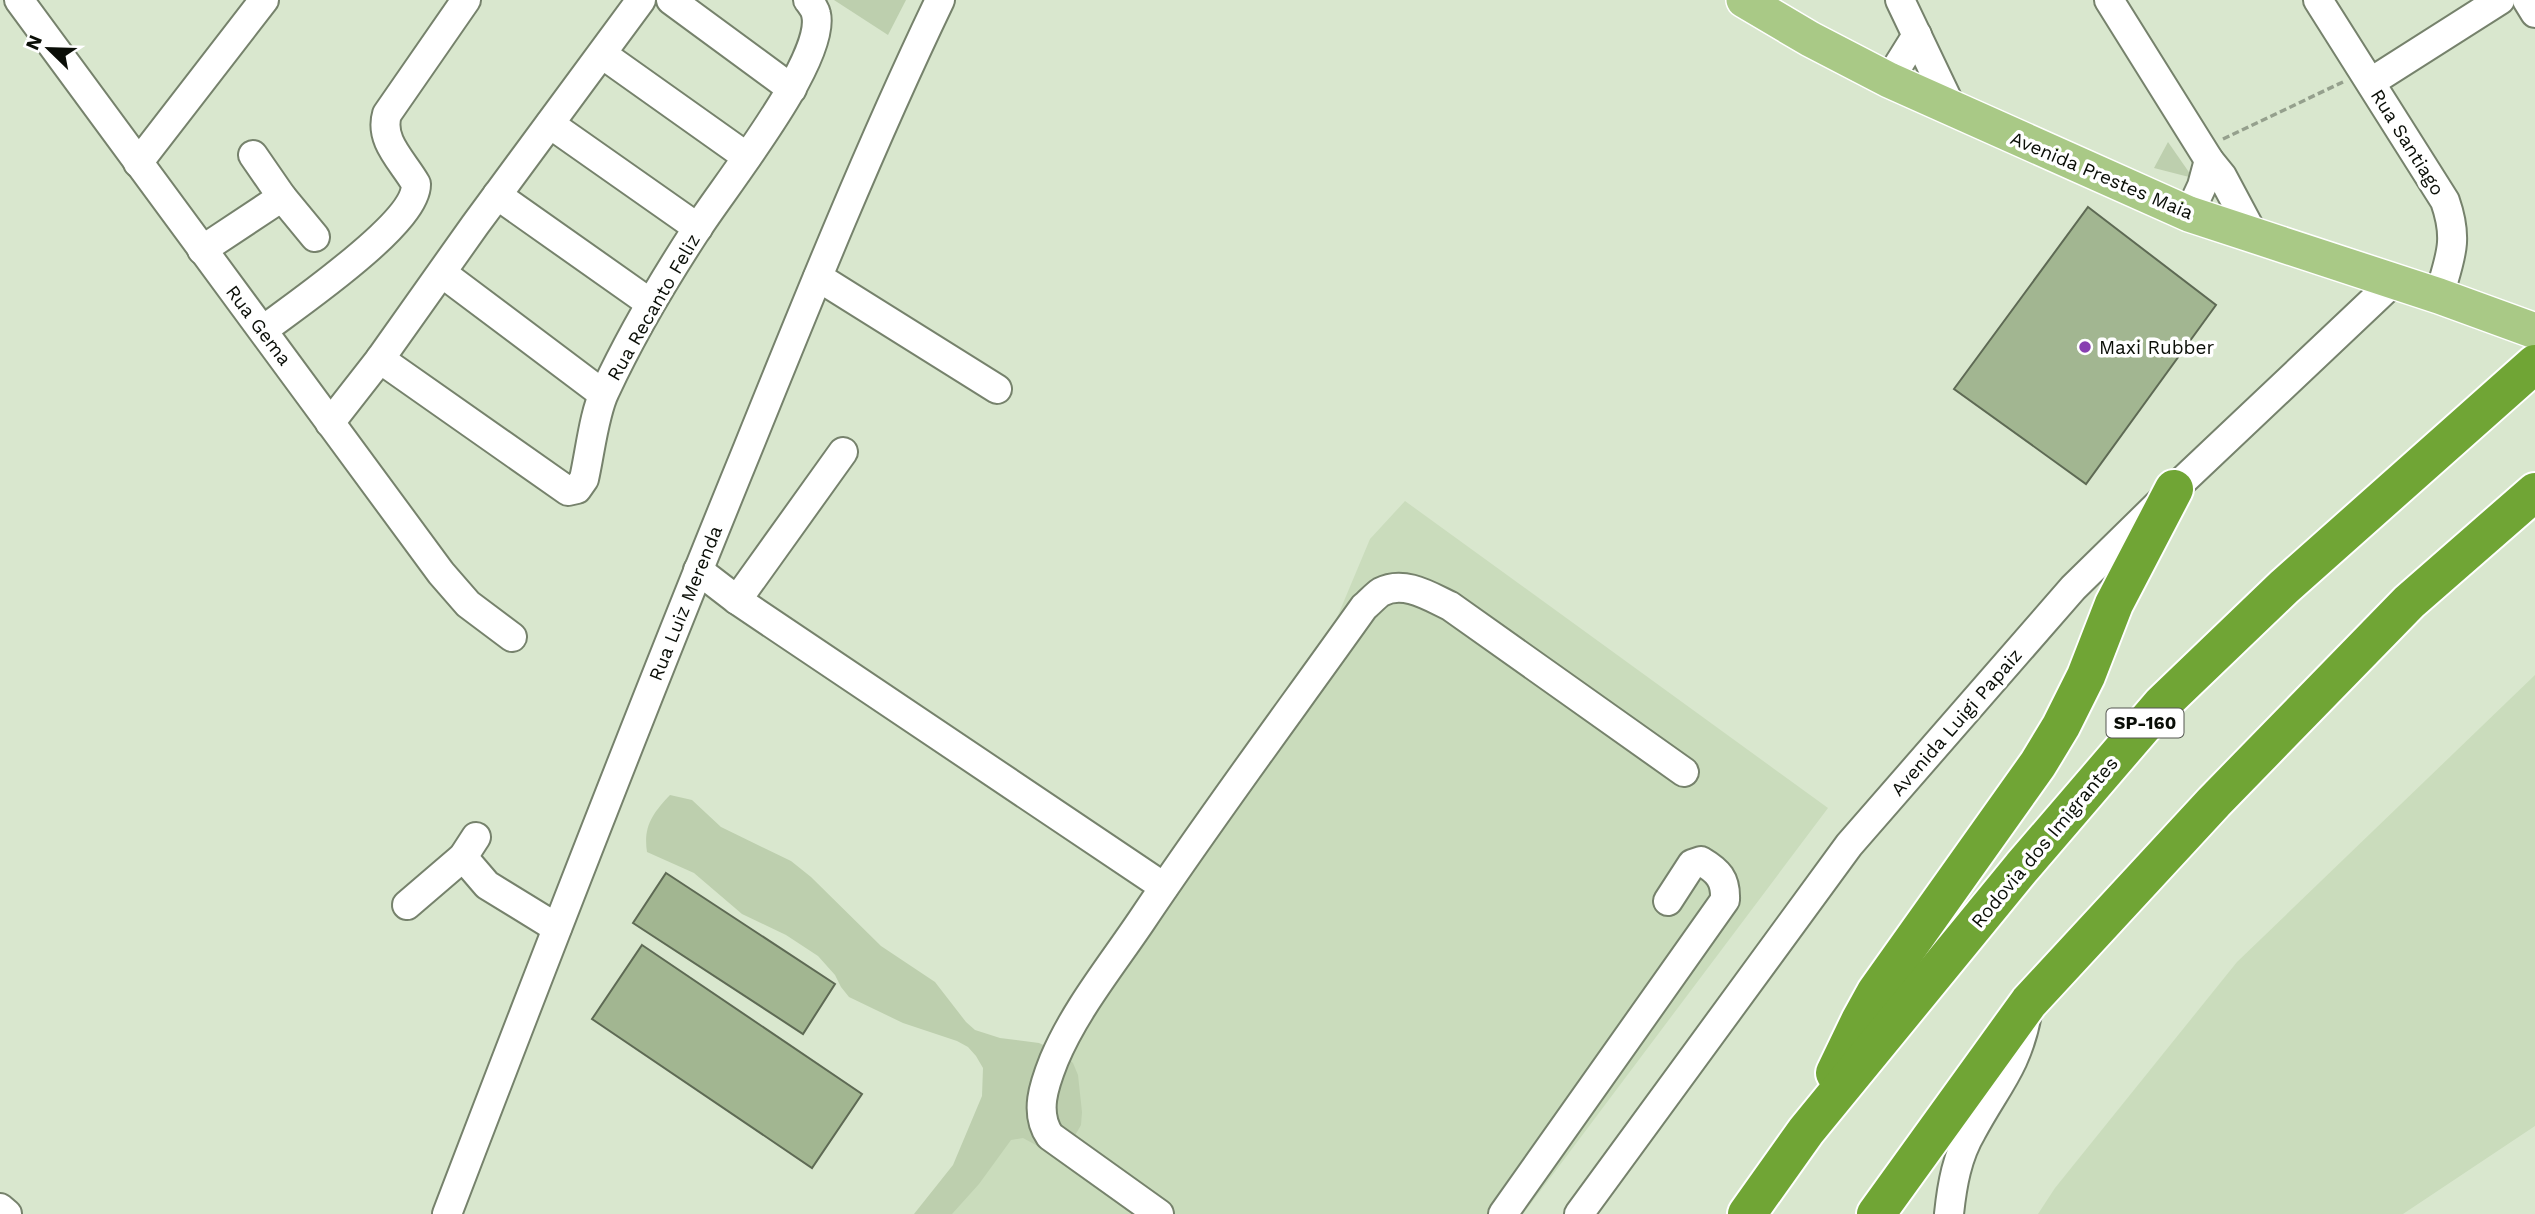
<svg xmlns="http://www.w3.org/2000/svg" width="2535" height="1214" font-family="'Work Sans',sans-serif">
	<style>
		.built { fill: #cadcbc }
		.green { fill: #bdcfae }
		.building { fill: #a2b691; stroke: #5e6a54; stroke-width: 2 }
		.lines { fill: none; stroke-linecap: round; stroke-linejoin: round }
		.minor-casing { stroke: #76826c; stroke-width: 32 }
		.major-casing { stroke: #fff; stroke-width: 38 }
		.highway-casing { stroke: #fff; stroke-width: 42 }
		.path { stroke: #95a08d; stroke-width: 3.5; stroke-dasharray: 7 3.5; stroke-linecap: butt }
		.minor { stroke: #fff; stroke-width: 28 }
		.major { stroke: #a9c986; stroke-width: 35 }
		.highway { stroke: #70a535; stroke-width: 38 }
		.poi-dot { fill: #883fb1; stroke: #fff; stroke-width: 2.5 }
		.labels { text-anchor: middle; stroke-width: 7; stroke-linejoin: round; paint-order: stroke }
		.shield { fill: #fff; stroke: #545651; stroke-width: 2 }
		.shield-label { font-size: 18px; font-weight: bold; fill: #0a0e07 }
		.street-label { font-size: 19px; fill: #0a0e07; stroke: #fff }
		.poi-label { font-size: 19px; fill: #0a0e07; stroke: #fff; text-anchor: start }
	</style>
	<rect width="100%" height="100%" fill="#d9e7ce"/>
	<g class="built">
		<path d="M1405 501 1828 808 1523 1214H944L1240 774 1336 620 1370 539Z"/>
		<path d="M2535 675V1126L2403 1214H2038L2055 1188 2237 962Z"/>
	</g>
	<g class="green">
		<path d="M834 0H906L888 35Z"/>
		<path d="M2168 142 2193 178 2154 168Z"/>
		<path d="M670 795 692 800 721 827 791 861 811 877 881 946 935 982 966 1022 975 1030 1000 1038 1039 1043 1063 1054 1073 1063 1078 1075 1082 1112 1081 1125 1069 1146 1045 1150 1023 1138 1011 1140 979 1184 952 1214H914L953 1165 982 1096 983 1068 976 1056 968 1047 957 1041 903 1023 849 997 841 987 835 975 818 956 786 935 742 914 694 873 647 852C643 826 653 813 670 795Z"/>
	</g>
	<g class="building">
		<path d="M2088 207 2216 305 2086 484 1954 389Z"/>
		<path d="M666 873 835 984 803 1034 633 923Z"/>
		<path d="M642 945 862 1094 812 1168 592 1019Z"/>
	</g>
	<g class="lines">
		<defs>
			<g id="minor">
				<path d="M19 0 441 573 468 604 512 637"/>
				<path d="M671 0 792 89"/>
				<path d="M1900 0 1952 109"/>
				<path d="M2109 0 2209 160 2222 176 2254 236"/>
				<path d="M2318 0 2445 201C2459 241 2450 257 2439 296"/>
				<path d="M2527 0 2535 13"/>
				<path d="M602 54 747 157"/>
				<path d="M1889 80 1917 35"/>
				<path d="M2371 82 2500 0"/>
				<path d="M550 124 698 228"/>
				<path d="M138 163 264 0"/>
				<path d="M497 195 650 303"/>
				<path d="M282 197 315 237"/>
				<path d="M2189 214 2202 186 2209 160"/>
				<path d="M202 250 282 197 253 155"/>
				<path d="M442 273 603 394"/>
				<path d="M818 277 997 389"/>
				<path d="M263 330C295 306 417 223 416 184 403 161 379 141 387 114L466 0"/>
				<path d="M380 359 568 491 577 489 584 479C590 453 594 413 605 391 631 335 663 281 697 229 723 188 827 59 816 14 815 9 811 4 808 0"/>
				<path d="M330 423 380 359 475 225 641 0"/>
				<path d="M698 570 737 600 1164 887"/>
				<path d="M737 600 843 452"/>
				<path d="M463 857 487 885 557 928"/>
				<path d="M407 905 463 857 476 837"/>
				<path d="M0 1208 7 1214"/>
				<path d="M447 1214C545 958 644 702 748 448 809 297 870 146 940 0"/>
				<path d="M1159 1214 1050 1136C1034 1113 1044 1085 1054 1060 1075 1010 1111 966 1142 920 1213 814 1290 711 1364 607 1369 603 1375 596 1381 592 1404 580 1429 596 1450 606L1684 772"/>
				<path d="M1503 1214 1725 900C1726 879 1718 871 1701 861L1692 864 1668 901"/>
				<path d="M1579 1214 1849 845 2073 588 2174 489 2393 282"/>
				<path d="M1949 1214C1952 1185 1957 1156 1972 1131 1996 1086 2017 1067 2027 1014"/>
			</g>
			<path id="major" d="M1744 0 1810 39 1889 80 2189 214 2439 296 2535 331"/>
			<g id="highway">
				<path d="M1835 1073 1860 1021 1876 992 2038 764 2061 726 2086 676 2114 604 2174 489"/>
				<path d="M1747 1214 1806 1131 2022 867 2162 704 2284 587 2535 364"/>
				<path d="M1876 1214 2029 1002 2214 802 2409 602 2535 492"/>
			</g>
		</defs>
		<use href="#minor" class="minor-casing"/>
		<use href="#major" class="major-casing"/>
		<use href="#highway" class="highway-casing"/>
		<path class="path" d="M2223 139 2343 82"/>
		<use href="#minor" class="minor"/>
		<use href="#major" class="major"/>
		<use href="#highway" class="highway"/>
	</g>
	<circle class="poi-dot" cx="2085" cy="347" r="7"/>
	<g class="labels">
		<rect class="shield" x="2106.5" y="708.5" width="77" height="29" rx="5"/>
		<g class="shield-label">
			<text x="2145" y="729">SP-160</text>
		</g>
		<g class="street-label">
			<text transform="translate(2408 142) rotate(58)" y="7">Rua Santiago</text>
			<text transform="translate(2102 175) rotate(23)" y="7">Avenida Prestes Maia</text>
			<text transform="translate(653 307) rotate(-60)" y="7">Rua Recanto Feliz</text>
			<text transform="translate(259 325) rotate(53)" y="7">Rua Gema</text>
			<text transform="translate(685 603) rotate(-68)" y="7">Rua Luiz Merenda</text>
			<text transform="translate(1956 722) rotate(-49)" y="7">Avenida Luigi Papaiz</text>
			<text transform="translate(2044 842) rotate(-50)" y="7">Rodovia dos Imigrantes</text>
		</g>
		<g class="poi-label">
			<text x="2099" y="354">Maxi Rubber</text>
		</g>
	</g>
	<g transform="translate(49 49) rotate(293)" stroke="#ffffff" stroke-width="5" paint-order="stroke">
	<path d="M0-5L12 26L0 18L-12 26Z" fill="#0a0e07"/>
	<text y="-10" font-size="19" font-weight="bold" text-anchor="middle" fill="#0a0e07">N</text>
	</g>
</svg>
